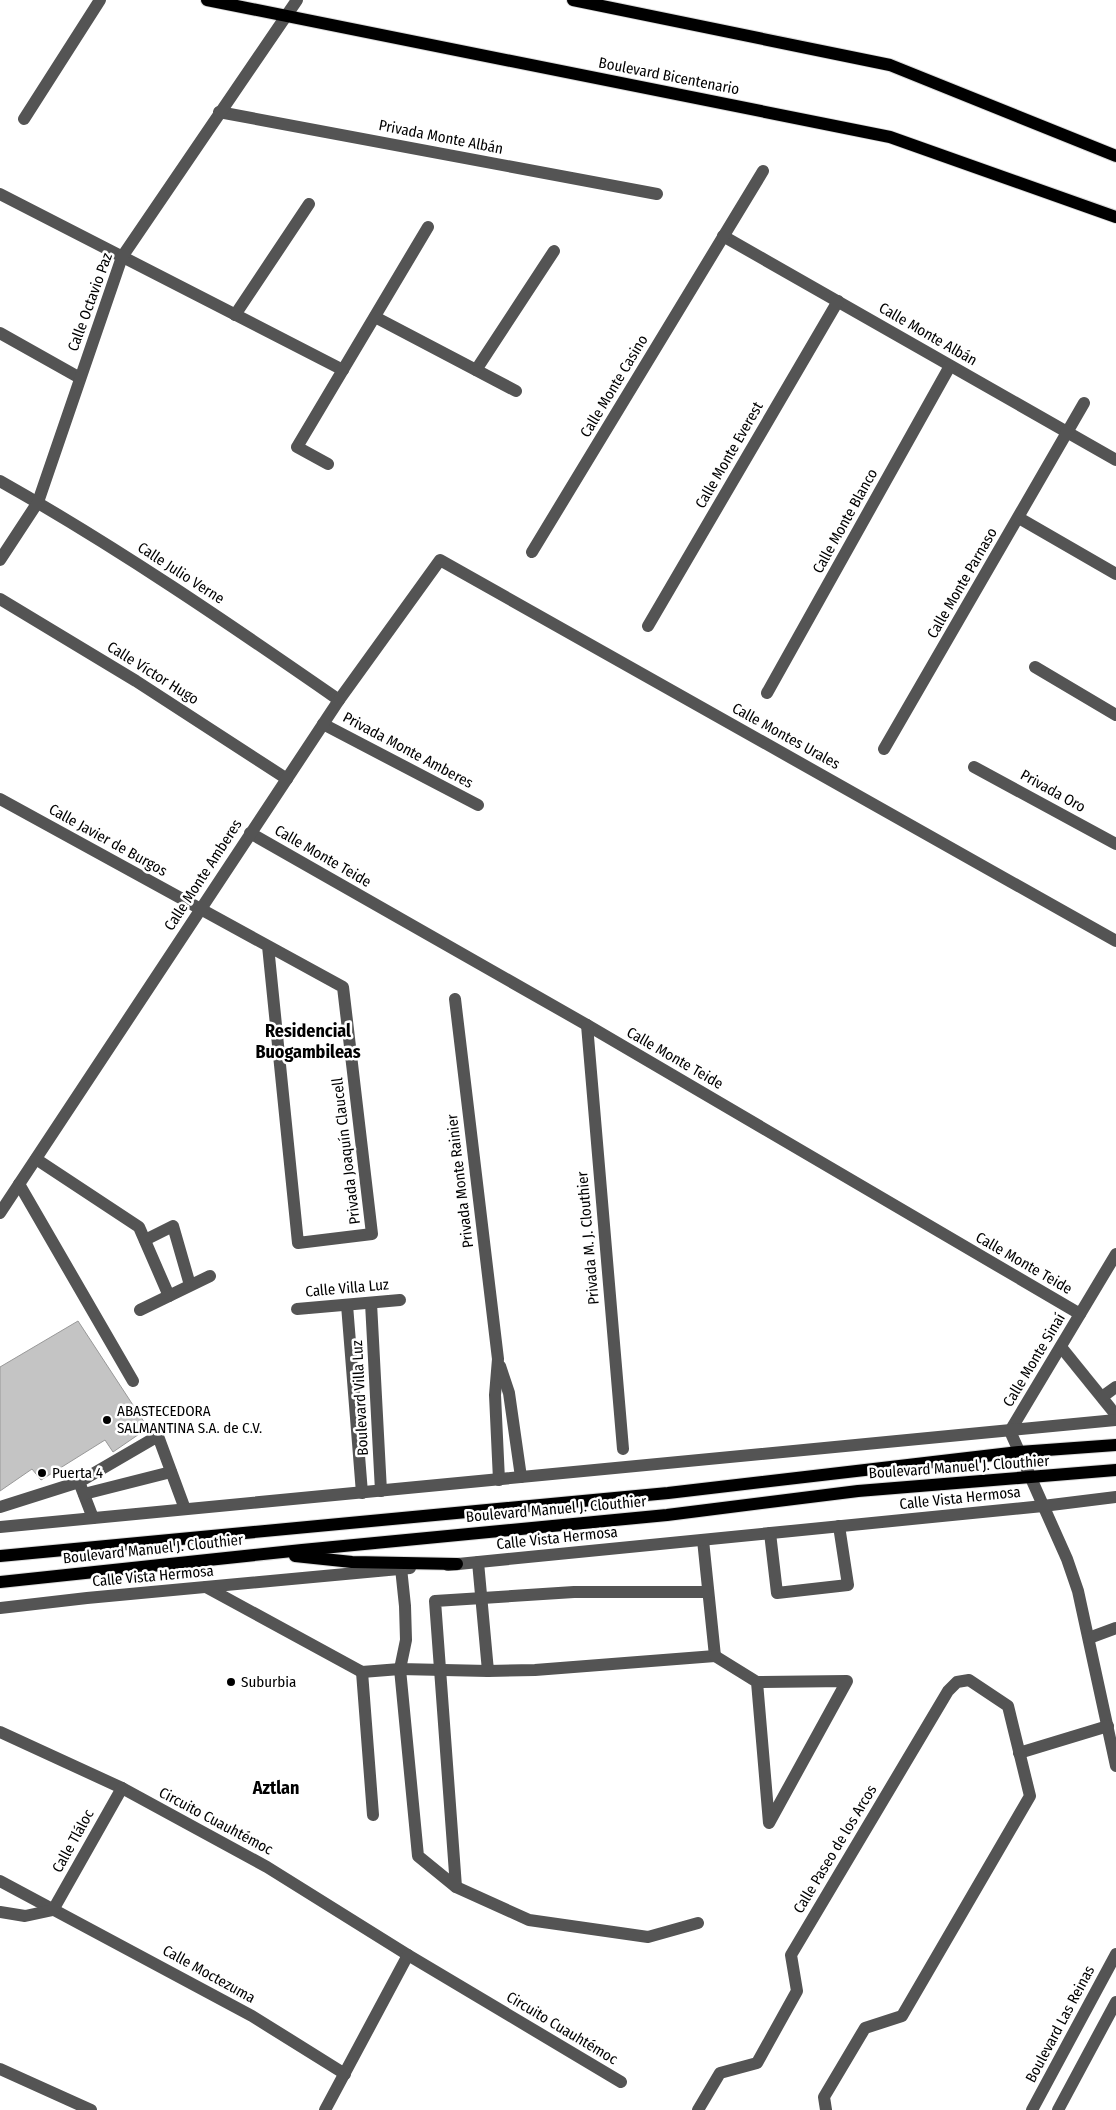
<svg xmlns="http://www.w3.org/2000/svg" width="1116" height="2110" font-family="'Fira Sans Condensed',sans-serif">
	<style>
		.building { fill: #c4c4c4; stroke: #989898 }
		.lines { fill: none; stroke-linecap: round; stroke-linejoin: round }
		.major-casing { stroke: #dbdbdb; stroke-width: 14 }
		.minor { stroke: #545454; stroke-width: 12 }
		.major { stroke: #000; stroke-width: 12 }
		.poi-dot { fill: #000; stroke: #fff; stroke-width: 2 }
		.labels { text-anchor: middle; stroke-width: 5; stroke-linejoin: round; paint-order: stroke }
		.street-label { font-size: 15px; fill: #000; stroke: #fff }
		.poi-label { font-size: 15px; fill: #000; stroke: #fff; text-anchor: start }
		.quarter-label { font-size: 18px; font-weight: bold; fill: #000; stroke: #fff }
	</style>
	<rect width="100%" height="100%" fill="#fff"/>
	<path class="building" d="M78 1321 148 1428 113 1452 105 1440 41 1480 32 1469 0 1491V1367Z"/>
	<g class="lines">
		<defs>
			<g id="major">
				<path d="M207 0 890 137 1116 217"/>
				<path d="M573 0 890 65 1116 156"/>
				<path d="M0 1556 668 1493 1019 1452 1116 1445"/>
				<path d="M295 1556 352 1562 457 1564"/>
				<path d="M0 1582 302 1550 667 1515 858 1491 1116 1470"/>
			</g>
		</defs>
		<use href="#major" class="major-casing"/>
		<g class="minor">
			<path d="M219 112 657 194"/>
			<path d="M24 119 100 0"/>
			<path d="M0 194 343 370"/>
			<path d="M723 236 1116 460"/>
			<path d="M235 315 309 204"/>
			<path d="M375 317 516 391"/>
			<path d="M0 333 80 378"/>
			<path d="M476 370 554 251"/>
			<path d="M328 464 297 447 428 227"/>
			<path d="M0 481C117 547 228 623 339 700"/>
			<path d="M1019 518 1116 574"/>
			<path d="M532 552 763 171"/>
			<path d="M0 560 38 502 122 257 297 0"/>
			<path d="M0 599 136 681 287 779"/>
			<path d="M648 626 838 301"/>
			<path d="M1035 667 1116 715"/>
			<path d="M767 693 950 366"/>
			<path d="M323 724 478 805"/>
			<path d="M884 749 1084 403"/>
			<path d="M974 767 1116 844"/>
			<path d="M0 799 343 987 372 1234 298 1243 268 946"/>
			<path d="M250 833 587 1025 1080 1314"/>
			<path d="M455 999 498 1359 495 1395 499 1480"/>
			<path d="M587 1025 623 1449"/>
			<path d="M36 1159 139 1227 169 1296"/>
			<path d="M19 1184 133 1381"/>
			<path d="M0 1213 339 700 440 560 1116 941"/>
			<path d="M145 1240 173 1226 190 1285"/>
			<path d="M1116 1254 1010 1431 1067 1559 1078 1591 1116 1766"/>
			<path d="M371 1303 381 1491"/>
			<path d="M347 1305 362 1493"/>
			<path d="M297 1309 400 1300"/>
			<path d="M140 1310 210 1276"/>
			<path d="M1061 1347 1116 1415"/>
			<path d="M500 1366 509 1393 521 1477"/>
			<path d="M1102 1397 1116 1387"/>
			<path d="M81 1487 93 1518"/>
			<path d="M84 1494 171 1472"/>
			<path d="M0 1507 79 1482 158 1436 185 1509"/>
			<path d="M0 1527 1116 1420"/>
			<path d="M770 1533 777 1593 848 1585 839 1526"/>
			<path d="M478 1562 488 1671 535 1670 715 1656 703 1540"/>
			<path d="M448 1565 1043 1506 1116 1497"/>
			<path d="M401 1568 405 1606 406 1640 400 1669 488 1671"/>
			<path d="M206 1587 362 1672 400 1669 418 1856 456 1887 529 1920 648 1937 698 1923"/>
			<path d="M0 1608 87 1598 410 1568"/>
			<path d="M1089 1638 1116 1628"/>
			<path d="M715 1656 757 1682 847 1681 769 1823 757 1682"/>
			<path d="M362 1672 373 1815"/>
			<path d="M0 1732 122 1788 267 1867 408 1955 621 2082"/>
			<path d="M1019 1753 1108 1726"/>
			<path d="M0 1881 252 2016 345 2074"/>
			<path d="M456 1887 435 1601 574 1592H708"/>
			<path d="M0 1912 25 1916 53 1910 122 1788"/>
			<path d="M0 2069 91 2110"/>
			<path d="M325 2110 408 1955"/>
			<path d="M698 2110 720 2073 757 2063 797 1991 791 1955 948 1691 957 1682 969 1680 1008 1706 1030 1796 902 2016 865 2028 824 2097 826 2110"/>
			<path d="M1032 2110 1116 1954"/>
			<path d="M1058 2110 1116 2002"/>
		</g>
		<use href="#major" class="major"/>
	</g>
	<g class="poi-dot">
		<circle cx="107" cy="1420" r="5"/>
		<circle cx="42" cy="1473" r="5"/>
		<circle cx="231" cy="1682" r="5"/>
	</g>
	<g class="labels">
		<g class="street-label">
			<text transform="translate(669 76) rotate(11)" y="5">Boulevard Bicentenario</text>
			<text transform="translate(441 137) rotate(11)" y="5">Privada Monte Albán</text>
			<text transform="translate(90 302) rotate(-70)" y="5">Calle Octavio Paz</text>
			<text transform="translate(928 334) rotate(30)" y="5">Calle Monte Albán</text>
			<text transform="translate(614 386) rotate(-59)" y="5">Calle Monte Casino</text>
			<text transform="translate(729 455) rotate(-60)" y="5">Calle Monte Everest</text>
			<text transform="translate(845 521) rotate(-61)" y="5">Calle Monte Blanco</text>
			<text transform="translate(181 573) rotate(33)" y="5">Calle Julio Verne</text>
			<text transform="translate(962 583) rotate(-60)" y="5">Calle Monte Parnaso</text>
			<text transform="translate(153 673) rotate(32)" y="5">Calle Víctor Hugo</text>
			<text transform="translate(786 736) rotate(29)" y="5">Calle Montes Urales</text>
			<text transform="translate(408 750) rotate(28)" y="5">Privada Monte Amberes</text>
			<text transform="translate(1053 791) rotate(29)" y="5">Privada Oro</text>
			<text transform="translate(108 840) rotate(29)" y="5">Calle Javier de Burgos</text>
			<text transform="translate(323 856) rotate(30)" y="5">Calle Monte Teide</text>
			<text transform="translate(203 875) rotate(-57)" y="5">Calle Monte Amberes</text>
			<text transform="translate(675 1058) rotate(30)" y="5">Calle Monte Teide</text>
			<text transform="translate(346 1151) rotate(-97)" y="5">Privada Joaquín Claucell</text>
			<text transform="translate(460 1181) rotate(-97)" y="5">Privada Monte Rainier</text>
			<text transform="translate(588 1238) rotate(-95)" y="5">Privada M. J. Clouthier</text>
			<text transform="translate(1024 1263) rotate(30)" y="5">Calle Monte Teide</text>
			<text transform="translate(347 1288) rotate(-5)" y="5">Calle Villa Luz</text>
			<text transform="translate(1034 1360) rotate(-59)" y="5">Calle Monte Sinaí</text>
			<text transform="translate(360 1398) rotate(-93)" y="5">Boulevard Villa Luz</text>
			<text transform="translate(959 1467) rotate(-4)" y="5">Boulevard Manuel J. Clouthier</text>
			<text transform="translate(960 1498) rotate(-6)" y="5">Calle Vista Hermosa</text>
			<text transform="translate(556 1509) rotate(-5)" y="5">Boulevard Manuel J. Clouthier</text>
			<text transform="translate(557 1538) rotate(-6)" y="5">Calle Vista Hermosa</text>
			<text transform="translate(153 1549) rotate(-6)" y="5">Boulevard Manuel J. Clouthier</text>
			<text transform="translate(153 1576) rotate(-5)" y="5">Calle Vista Hermosa</text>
			<text transform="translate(216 1821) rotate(28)" y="5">Circuito Cuauhtémoc</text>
			<text transform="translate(73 1841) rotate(-61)" y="5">Calle Tláloc</text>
			<text transform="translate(835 1849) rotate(-59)" y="5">Calle Paseo de los Arcos</text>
			<text transform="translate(209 1974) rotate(29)" y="5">Calle Moctezuma</text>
			<text transform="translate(1060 2024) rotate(-62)" y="5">Boulevard Las Reinas</text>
			<text transform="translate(562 2028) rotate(31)" y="5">Circuito Cuauhtémoc</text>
		</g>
		<g class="poi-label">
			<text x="117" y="1416">ABASTECEDORA<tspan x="117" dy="17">SALMANTINA S.A. de C.V.</tspan></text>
			<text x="52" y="1478">Puerta 4</text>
			<text x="241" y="1687">Suburbia</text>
		</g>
		<g class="quarter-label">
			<text x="308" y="1037">Residencial<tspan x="308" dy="21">Buogambileas</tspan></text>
			<text x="276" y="1794">Aztlan</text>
		</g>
	</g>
</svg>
